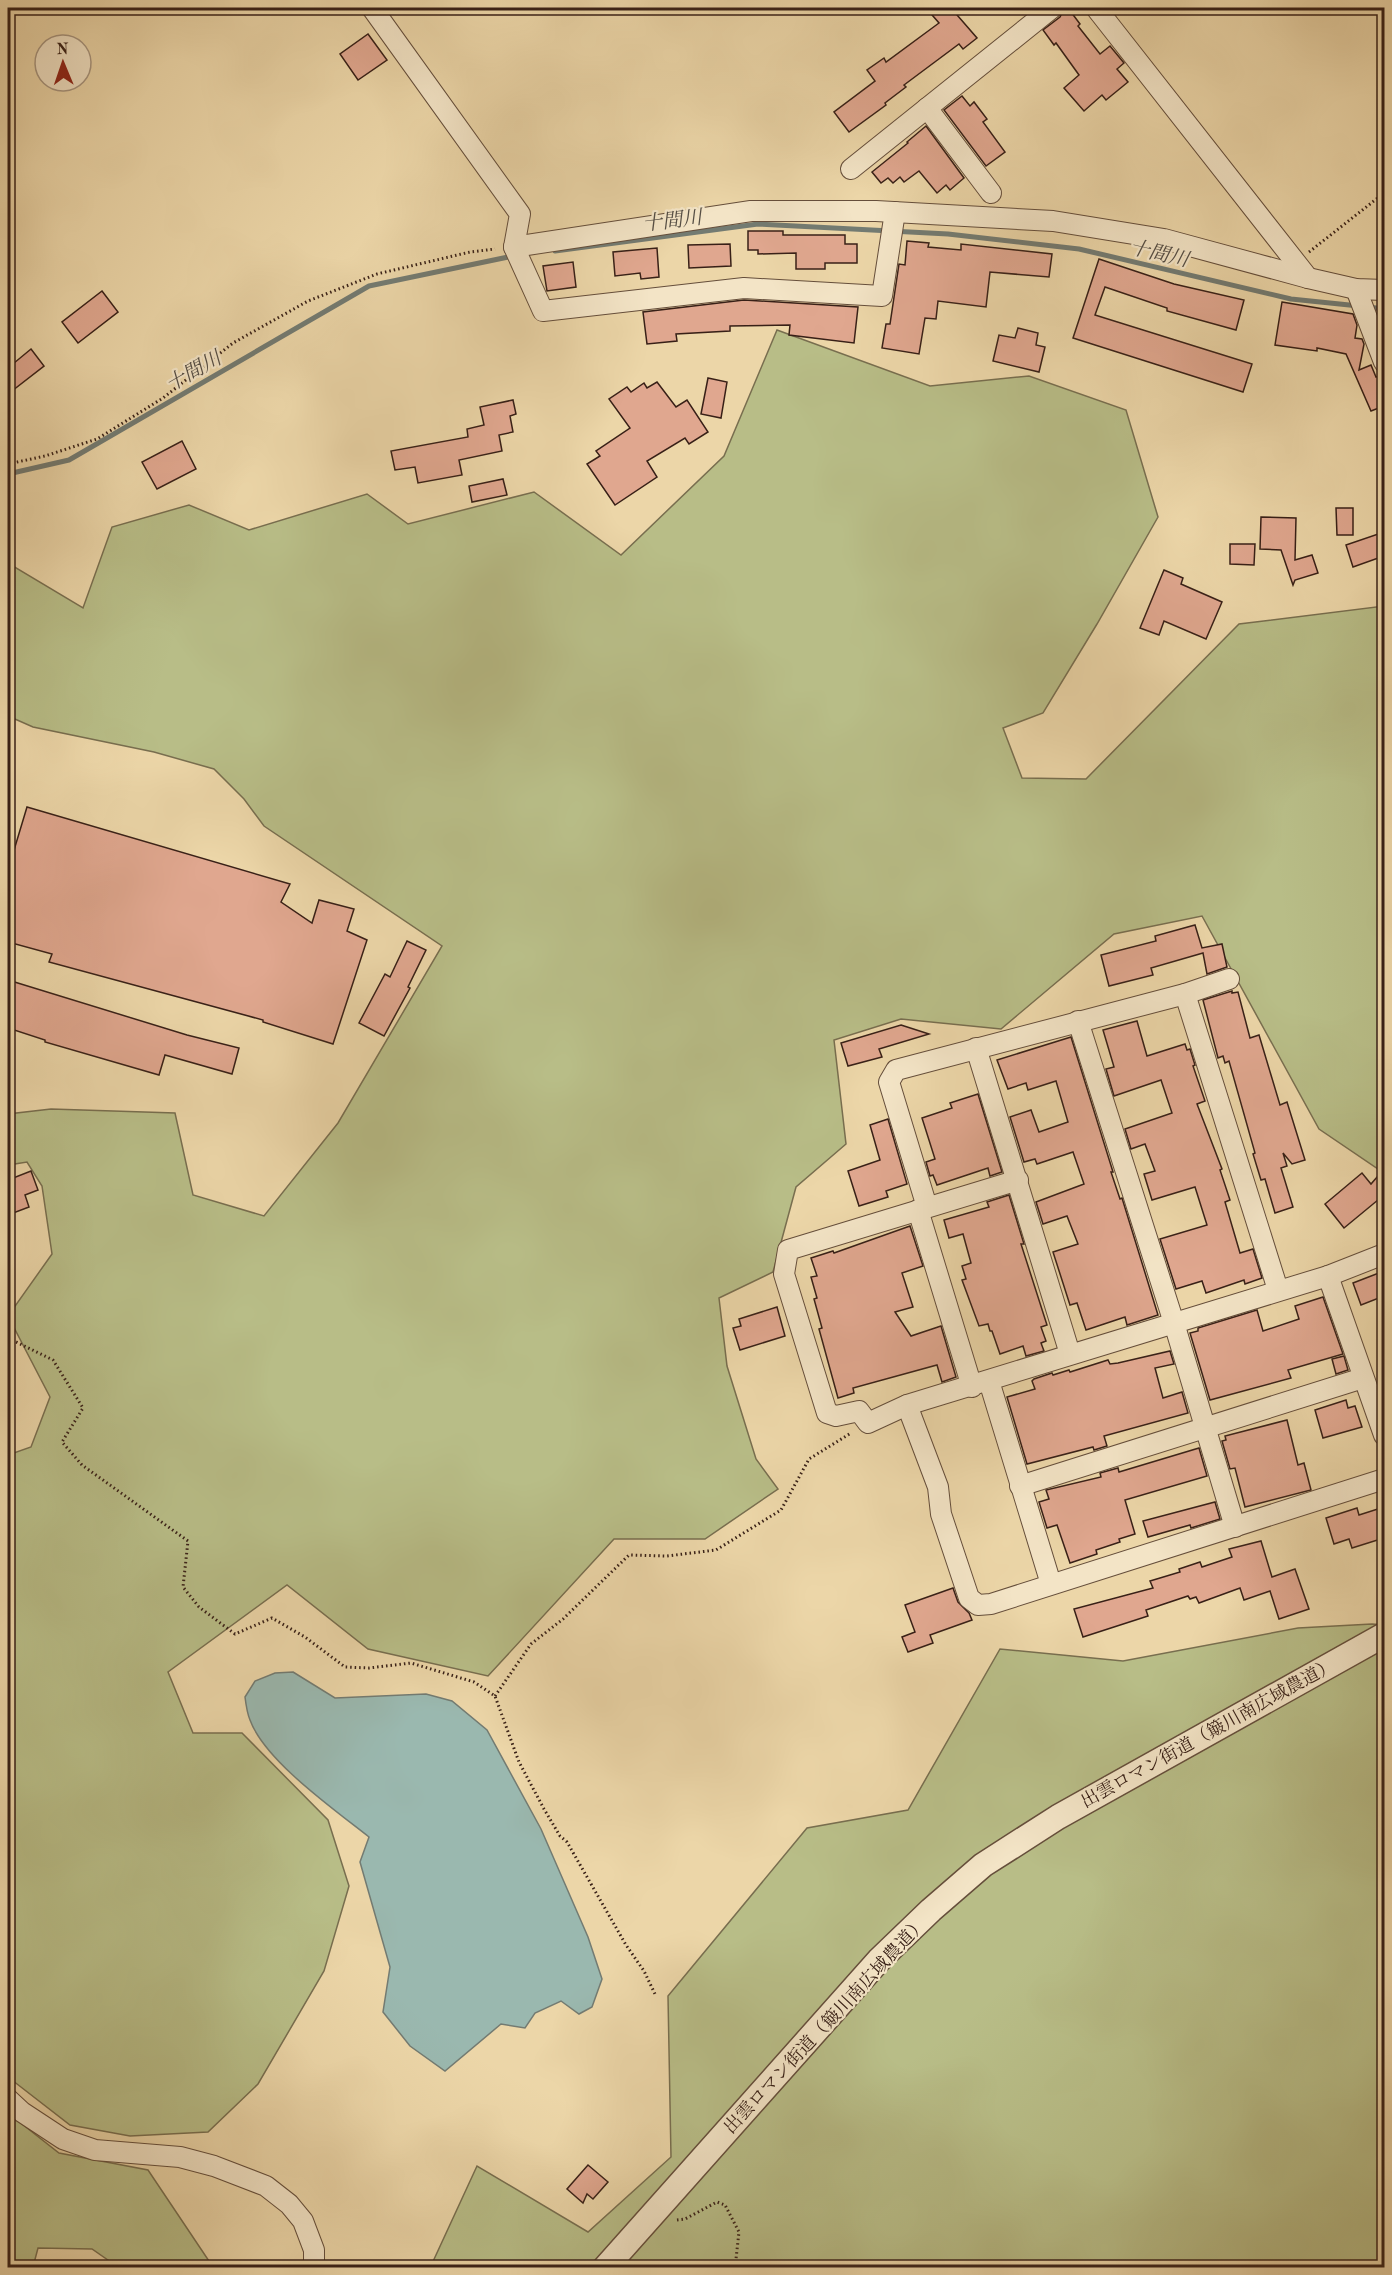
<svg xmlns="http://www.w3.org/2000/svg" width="1392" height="2275" font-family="'Old Standard TT','Noto Serif JP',serif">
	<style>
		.green { fill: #b8bd87; stroke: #786e4f; stroke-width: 1.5 }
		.water { fill: #9ab8af; stroke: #737b72; stroke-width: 1.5 }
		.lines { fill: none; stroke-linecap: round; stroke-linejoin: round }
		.stream { stroke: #737b72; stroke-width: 5 }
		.building { fill: #e0a78f; stroke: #382017; stroke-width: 1.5 }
		.minor-casing { stroke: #654e3b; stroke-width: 22 }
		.tertiary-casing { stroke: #654e3b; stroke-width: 27 }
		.path { stroke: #382017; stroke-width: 3; stroke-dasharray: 1.5 3; stroke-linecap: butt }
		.minor { stroke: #f3e4c6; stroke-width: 20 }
		.tertiary { stroke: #f3e4c6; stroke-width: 24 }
		.labels { text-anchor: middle; stroke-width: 4.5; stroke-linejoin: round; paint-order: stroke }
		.street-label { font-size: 18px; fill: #382017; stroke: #f3e4c6 }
		.water-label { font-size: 20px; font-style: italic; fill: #554e45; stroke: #f3e4c6 }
	</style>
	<rect width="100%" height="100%" fill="#ecd6a8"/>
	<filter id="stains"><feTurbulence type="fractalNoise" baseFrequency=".00333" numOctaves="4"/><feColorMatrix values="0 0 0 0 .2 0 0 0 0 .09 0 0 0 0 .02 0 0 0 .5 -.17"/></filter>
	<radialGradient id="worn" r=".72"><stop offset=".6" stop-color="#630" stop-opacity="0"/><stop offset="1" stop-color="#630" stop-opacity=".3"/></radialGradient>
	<g class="green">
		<path d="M777 330 930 386 1029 376 1126 410 1158 517 1097 624 1043 713 1003 728 1022 778 1086 779 1239 624 1384 606V1173L1319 1129 1202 916 1114 934 1001 1029 901 1019 834 1040 846 1144 796 1187 773 1272 719 1298 727 1366 756 1459 778 1489 705 1539H614L488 1676 368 1649 287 1585 168 1672 193 1733H242L328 1820 349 1886 324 1971 258 2084 208 2132 130 2136 70 2125 8 2077V1455L31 1447 50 1397 8 1316 52 1254 42 1186 27 1162 8 1165V1114L51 1109 175 1113 193 1195 264 1216 338 1123 442 946 264 826 244 799 214 769 154 752 33 727 8 716V563L83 608 112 527 189 505 249 530 367 494 408 524 534 492 621 555 724 456Z"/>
		<path d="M1372 1624 1384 1625V2267L430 2268 477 2166 588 2232 671 2157 668 1996 807 1828 908 1810 1000 1649 1123 1661 1298 1628Z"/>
		<path d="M8 2113 59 2153 148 2170 213 2267H118L92 2249 38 2248 33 2267H8Z"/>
	</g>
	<path class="water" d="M293 1672 335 1698 426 1694 452 1701 487 1730 541 1829 588 1937 602 1979 592 2007 579 2014 561 2001 535 2013 525 2028 501 2024 445 2071 410 2046 383 2012 390 1967 360 1862 369 1837C335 1810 265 1761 250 1720 247 1713 246 1705 245 1697L255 1681 275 1673Z"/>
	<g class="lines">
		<g class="stream">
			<path d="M555 251 758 224 948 234 1079 249 1291 299 1359 306"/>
			<path d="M1368 307 1384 309"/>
			<path d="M8 474 69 460 369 286 513 256"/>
		</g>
	</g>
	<g class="building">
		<path d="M926 8H951L977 38 963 49 959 44 904 85 906 87 885 103 886 105 849 132 834 112 875 81 867 70 884 58 886 62 939 23Z"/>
		<path d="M1068 8 1080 24 1078 26 1100 54 1110 46 1124 63 1117 69 1128 82 1106 100 1102 95 1084 111 1064 88 1079 75 1056 43 1054 45 1043 30 1060 17 1064 9Z"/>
		<path d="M368 34 387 60 358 80 340 54Z"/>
		<path d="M962 96 970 106 974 102 987 119 983 122 1005 152 986 166 944 110Z"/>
		<path d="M926 126 964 178 950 190 946 185 937 193 919 171 904 182 900 177 893 183 888 178 881 183 872 172 908 143 907 142Z"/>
		<path d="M748 231H783V235H845V244H857V263H825V269H796V253L758 254V250H748Z"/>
		<path d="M907 241 929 243 928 247 961 250V244L1052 254 1049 277 990 272 986 307 938 301 936 319 925 318 919 354 882 348 886 324H890L899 264 905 265Z"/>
		<path d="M730 244 731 266 689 268 688 245Z"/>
		<path d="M657 248 659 277 641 279 640 273 615 276 613 252Z"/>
		<path d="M1099 259 1174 284 1244 300 1236 330 1167 311V308L1105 287 1095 315 1252 364 1243 392 1073 338Z"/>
		<path d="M573 262 576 287 547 291 543 266Z"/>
		<path d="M102 291 118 312 78 343 62 322Z"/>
		<path d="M744 300 858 307 854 343 789 335 790 325 730 326V331L676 334 677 341 647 344 643 312Z"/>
		<path d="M1282 302 1353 314 1357 325 1355 338 1362 339 1364 344 1359 370 1371 365 1376 377 1379 376 1384 389V406L1371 411 1346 354 1317 348V351L1275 345Z"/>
		<path d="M1018 328 1038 333 1036 345 1045 347 1039 372 993 361 999 335 1015 338Z"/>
		<path d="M31 349 44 366 8 394V368Z"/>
		<path d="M708 378 727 382 721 418 701 414Z"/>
		<path d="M657 382 676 407 687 400 708 432 689 444 685 438 647 461 657 477 615 505 587 464 600 456 596 451 630 428 609 399 627 387 631 392 644 383 647 388Z"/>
		<path d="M513 400 516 414 510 416 513 432 499 435 502 451 459 460 462 475 418 483 415 467 395 470 391 451 468 437 467 429 484 425 480 407Z"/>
		<path d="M182 441 196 469 157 489 142 462Z"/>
		<path d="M503 479 507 495 472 502 469 486Z"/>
		<path d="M1336 508H1353V535H1337Z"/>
		<path d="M1261 517 1296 518 1295 560 1312 555 1318 573 1295 580 1293 585 1281 550 1260 549Z"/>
		<path d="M1384 532V556L1353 567 1346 545Z"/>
		<path d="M1230 544H1255L1254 565 1230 564Z"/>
		<path d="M1164 570 1183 578 1181 584 1222 602 1206 639 1164 621 1159 635 1140 628Z"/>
		<path d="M27 807 290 884 281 902 312 923 319 900 354 909 347 931 367 940 333 1044 263 1022V1020L49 962 52 954 8 942V870Z"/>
		<path d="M1195 925 1202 948 1222 944 1227 967 1207 974 1203 953 1151 968 1153 975 1109 986 1101 955 1156 941 1155 936Z"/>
		<path d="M407 941 426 950 408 987 410 988 384 1036 359 1023 385 974 390 977Z"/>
		<path d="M8 980 187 1035 239 1048 232 1074 165 1055 159 1075 45 1042V1040L8 1028Z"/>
		<path d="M1232 991V993L1238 992 1250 1038 1259 1035 1280 1105 1287 1102 1305 1160 1292 1164 1283 1153 1287 1166 1281 1168 1293 1207 1275 1213 1265 1179 1261 1180 1253 1154 1255 1153 1229 1061 1225 1063 1223 1056 1218 1058 1203 1000Z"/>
		<path d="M1137 1021 1147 1056 1185 1044 1187 1050 1190 1049 1195 1065 1193 1066 1205 1101 1197 1104 1222 1169 1220 1170 1230 1200 1225 1202 1240 1253 1253 1249 1262 1278 1245 1284 1244 1280 1206 1293 1202 1281 1176 1289 1160 1239 1207 1225 1195 1187 1152 1200 1144 1174 1155 1171 1145 1144 1131 1149 1125 1129 1172 1113 1161 1080 1114 1096 1106 1069 1114 1067 1103 1030Z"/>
		<path d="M901 1025 929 1034 879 1049 882 1057 848 1066 841 1043Z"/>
		<path d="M1071 1037 1113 1172H1111L1120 1199 1122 1198 1158 1315 1127 1325 1125 1317 1086 1330 1077 1303 1070 1305 1053 1252 1078 1244 1067 1216 1043 1224 1036 1202 1084 1184 1073 1152 1037 1164 1035 1159 1024 1162 1010 1117 1031 1110 1039 1132 1068 1122 1056 1081 1028 1090 1026 1083 1008 1089 997 1060Z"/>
		<path d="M978 1094 1002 1172 990 1176 988 1168 937 1185 933 1175 930 1176 926 1162 935 1159 922 1118 952 1108 950 1103Z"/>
		<path d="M888 1119 907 1184 886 1191 888 1197 859 1206 848 1171 880 1160 870 1125Z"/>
		<path d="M1384 1169V1195L1344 1228 1325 1204 1362 1173 1371 1184Z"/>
		<path d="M31 1171 38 1190 25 1195 29 1207 8 1215V1180Z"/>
		<path d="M1009 1195 1024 1244H1021L1047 1325 1041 1327 1046 1341 1041 1343 1044 1351 1026 1356 1023 1346 1000 1354 992 1331H990L988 1324 979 1326 962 1280 966 1279 962 1266 971 1263 963 1234 949 1238 944 1220 989 1207 987 1202Z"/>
		<path d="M910 1226 923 1266 902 1273 913 1307 895 1312 911 1336 941 1326 956 1377 942 1382 937 1365 853 1388 854 1393 838 1398 819 1329 822 1328 814 1299 817 1298 811 1277 817 1276 811 1258 833 1251 834 1253Z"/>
		<path d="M1384 1271V1296L1361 1305 1353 1283Z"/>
		<path d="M1323 1297 1343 1354 1288 1370 1291 1378 1210 1400 1190 1333 1198 1331V1328L1257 1310 1263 1331 1299 1319 1295 1306Z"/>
		<path d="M777 1307 785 1336 740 1350 733 1328 741 1326 739 1319Z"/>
		<path d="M1170 1351 1174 1364 1155 1368 1163 1398 1182 1392 1188 1413 1104 1436 1107 1446 1094 1450 1093 1447 1027 1464 1007 1397 1035 1389 1032 1381 1034 1379 1052 1373 1053 1375 1069 1370 1070 1372 1108 1360 1110 1364 1118 1363Z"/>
		<path d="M1344 1356 1348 1370 1336 1374 1332 1359Z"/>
		<path d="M1346 1400 1348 1408 1355 1406 1362 1427 1323 1438 1315 1410Z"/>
		<path d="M1287 1420 1298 1465 1304 1463 1311 1490 1245 1507 1235 1468 1230 1469 1222 1441 1226 1440 1225 1436Z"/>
		<path d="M1199 1448 1207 1476 1125 1500 1135 1534 1119 1539 1120 1542 1096 1550 1097 1554 1070 1563 1057 1525 1047 1528 1039 1502 1049 1499 1046 1490 1101 1477 1100 1473 1118 1468 1119 1472Z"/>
		<path d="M1215 1502 1220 1519 1191 1528 1190 1525 1148 1537 1143 1521Z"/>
		<path d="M1384 1507V1538L1352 1548 1349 1539 1334 1544 1326 1518 1357 1508 1359 1515Z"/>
		<path d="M1261 1541 1272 1577 1295 1569 1309 1609 1279 1619 1270 1591 1244 1600 1240 1588 1199 1603 1196 1597 1190 1599 1188 1596 1146 1610 1148 1616 1083 1637 1074 1609 1153 1588 1150 1581 1180 1572 1179 1569 1200 1562 1202 1567 1232 1557 1229 1549Z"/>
		<path d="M953 1588 958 1602 969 1613 972 1620 930 1635 933 1643 908 1652 902 1637 915 1632 905 1605Z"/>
		<path d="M588 2165 608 2182 593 2199 587 2194 583 2203 567 2189Z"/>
	</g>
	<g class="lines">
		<defs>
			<g id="minor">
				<path d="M372 8 520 214 514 247 543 311 744 288 882 296 895 212"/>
				<path d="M1096 8 1308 278"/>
				<path d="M927 108 991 193"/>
				<path d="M851 169 1052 8"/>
				<path d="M514 247 751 211H876L1053 221 1164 239 1308 278 1356 289 1384 290"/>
				<path d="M1356 289 1384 362"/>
				<path d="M1185 994 1278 1290"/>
				<path d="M1078 1021 1174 1323 1235 1527"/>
				<path d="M976 1048 1070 1354"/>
				<path d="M1018 1180 788 1250 784 1274 827 1413 836 1416 859 1411 868 1423 907 1405 1328 1276 1384 1254"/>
				<path d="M927 1207 889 1082 896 1070 1185 994 1229 979"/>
				<path d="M918 1210 972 1387"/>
				<path d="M1328 1276 1384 1435"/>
				<path d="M989 1381 1051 1584"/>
				<path d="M907 1405 938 1487 941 1514 969 1598 978 1605 991 1604 1384 1479"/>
				<path d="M1020 1486 1363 1378"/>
				<path d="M8 2099 22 2112 63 2139 95 2150 180 2157 214 2166 266 2186 289 2204 303 2221 314 2250V2268"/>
			</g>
			<path id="tertiary" d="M605 2268 879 1960 931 1910 983 1865 1058 1817 1384 1635"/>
		</defs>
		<use href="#minor" class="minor-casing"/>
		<use href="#tertiary" class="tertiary-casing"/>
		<g class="path">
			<path d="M1309 252 1384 193"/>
			<path d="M8 464 45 456 97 439 163 398 233 343 308 301 377 274 470 252 495 249"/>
			<path d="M8 1338 53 1360 83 1408 62 1442 82 1465 188 1541 183 1587 199 1607 235 1634 272 1618 305 1637 345 1667 369 1668 411 1663 474 1682 495 1696 519 1762 544 1809 560 1836 567 1842 626 1945 644 1971 655 1994"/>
			<path d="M495 1696 531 1644 563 1619 629 1555 667 1556 716 1550 781 1510 809 1459 851 1433"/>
			<path d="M677 2220 685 2219 717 2202 725 2205 739 2232 735 2268"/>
		</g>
		<use href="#minor" class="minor"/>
		<use href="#tertiary" class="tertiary"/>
	</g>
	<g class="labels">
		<g class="street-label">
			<text transform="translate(1208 1733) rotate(-29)" y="6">出雲ロマン街道（簸川南広域農道）</text>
			<text transform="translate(825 2025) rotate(-47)" y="6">出雲ロマン街道（簸川南広域農道）</text>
		</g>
		<g class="water-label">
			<text transform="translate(672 220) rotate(-7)" y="7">十間川</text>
			<text transform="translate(1159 253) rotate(13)" y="7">十間川</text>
			<text transform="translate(193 371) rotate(-30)" y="7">十間川</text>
		</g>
	</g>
	<rect width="1392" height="2275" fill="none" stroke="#ecd6a8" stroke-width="30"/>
	<rect x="9" y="9" width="1374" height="2257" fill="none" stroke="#382017" stroke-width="3"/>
	<rect x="15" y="15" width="1362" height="2245" fill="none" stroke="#382017" stroke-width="1.5"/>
	<g transform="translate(63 63) rotate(358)"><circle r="28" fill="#f3e4c6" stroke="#a89680" stroke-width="1.5"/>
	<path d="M0-4.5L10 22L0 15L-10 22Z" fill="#8f2418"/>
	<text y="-9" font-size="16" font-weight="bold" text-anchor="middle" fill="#382017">N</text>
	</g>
	<rect width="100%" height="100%" filter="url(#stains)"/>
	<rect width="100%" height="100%" fill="url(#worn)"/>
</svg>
